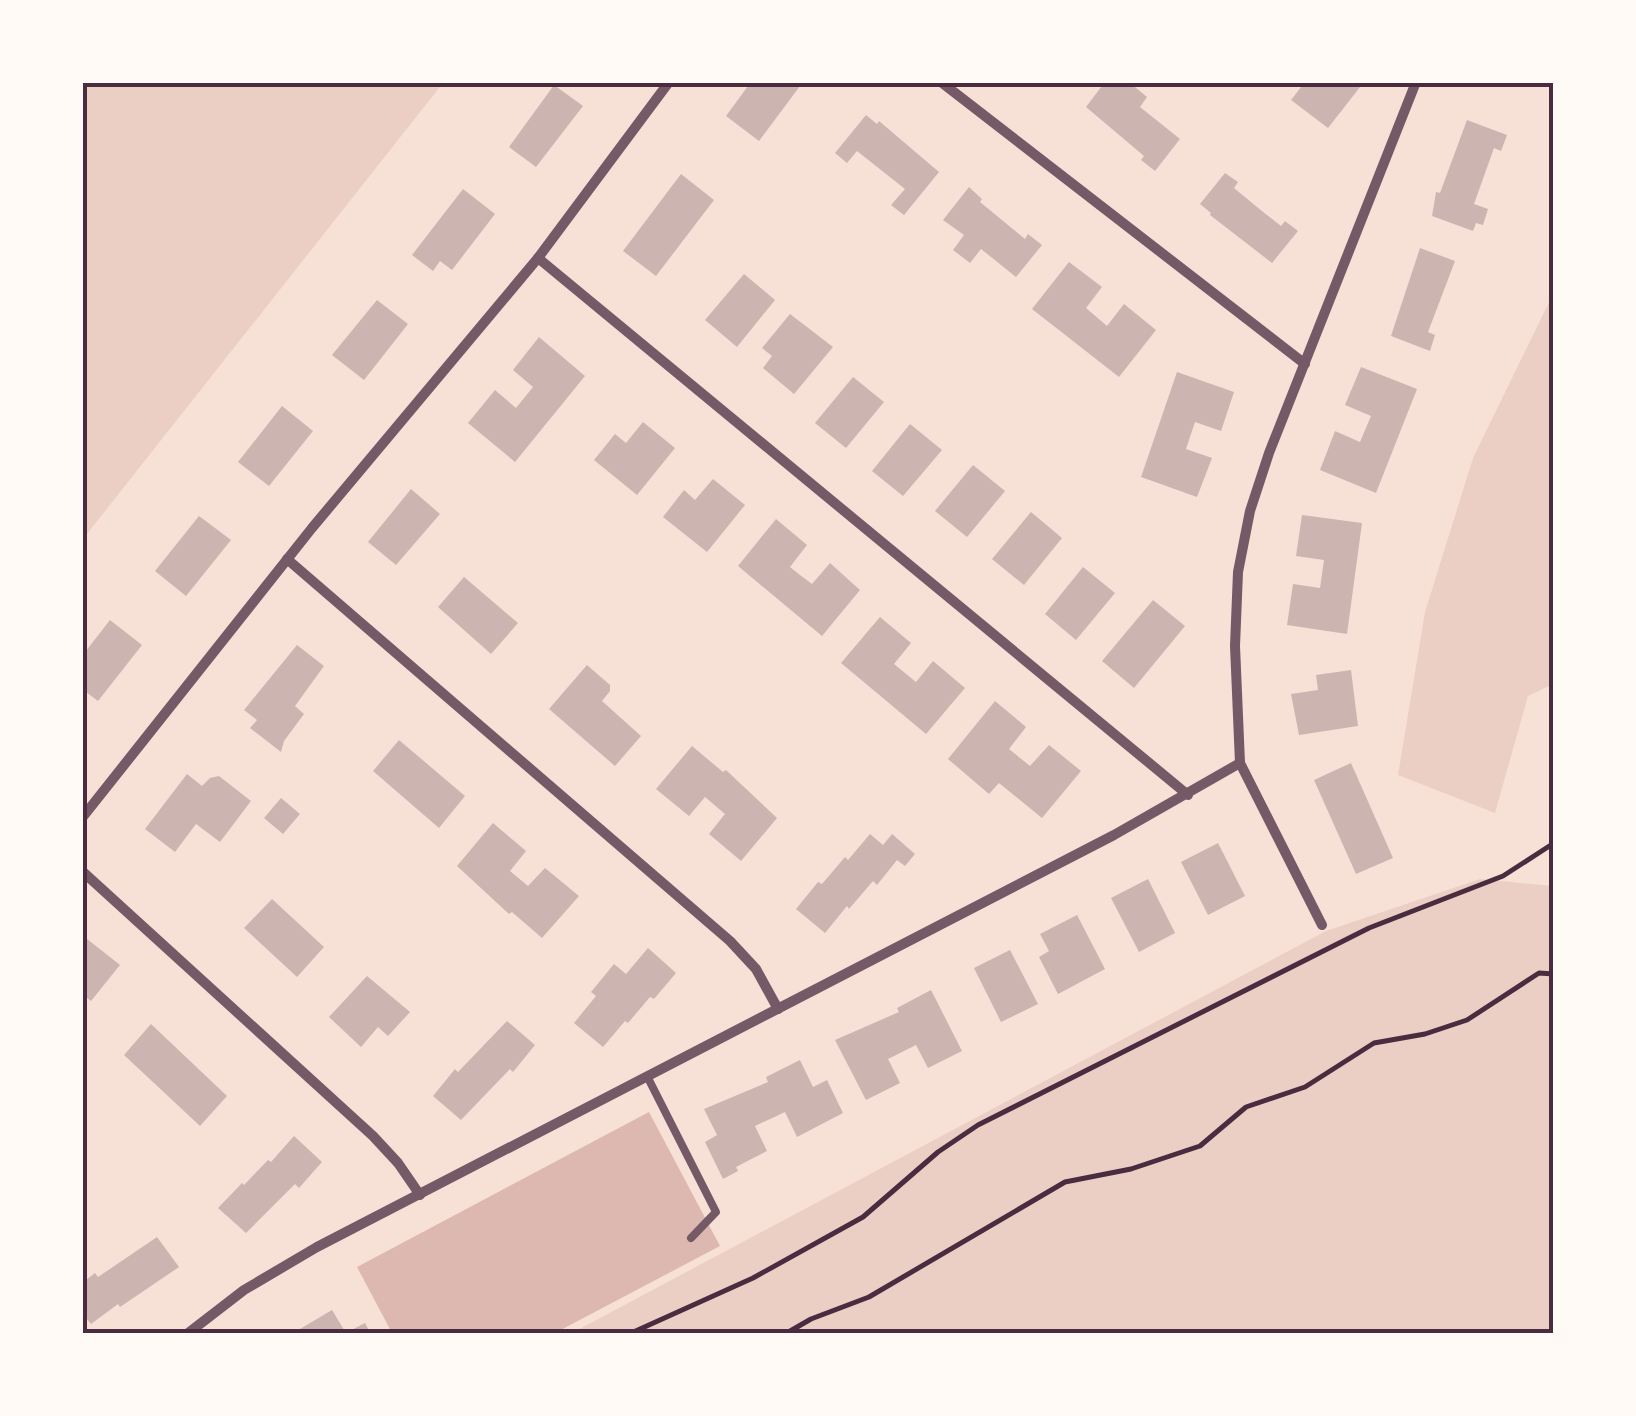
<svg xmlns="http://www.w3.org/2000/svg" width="1636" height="1416" font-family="Rubik,sans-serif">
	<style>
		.green { fill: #ebcfc5 }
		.water { fill: #dcb8b0 }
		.building { fill: #ccb4b1 }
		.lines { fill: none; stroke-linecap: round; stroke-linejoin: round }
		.path { stroke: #4a2c40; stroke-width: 5 }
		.service { stroke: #755966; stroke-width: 8 }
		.minor { stroke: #755966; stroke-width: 10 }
		.neatline { fill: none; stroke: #4a2c40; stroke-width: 4 }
	</style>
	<rect width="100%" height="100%" fill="#f7e1d7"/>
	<g class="green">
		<path d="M83 82 443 83 83 539 82 83Z"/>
		<path d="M1553 294V684L1528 696 1495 813 1398 775 1425 612 1473 458Z"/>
		<path d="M1480 879 1553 886V1333L570 1334 1326 931Z"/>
	</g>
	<path class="water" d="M649 1112 720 1246 555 1333H392L357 1267Z"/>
	<g class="building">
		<path d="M751 82H803L759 141 726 116Z"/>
		<path d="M1105 82H1129L1147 97 1140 107 1180 139 1155 171 1141 160 1144 156 1086 107Z"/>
		<path d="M1305 82H1364L1328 128 1291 100Z"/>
		<path d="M554 85 583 106 536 167 509 147Z"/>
		<path d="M866 115 877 124 879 121 939 172 904 215 891 205 905 189 857 151 847 163 835 153Z"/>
		<path d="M1467 120 1507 135 1501 151 1494 148 1474 204 1488 209 1483 225 1476 223 1473 231 1432 216 1436 192 1440 193Z"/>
		<path d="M1225 173 1238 182 1234 188 1257 207 1281 226 1285 221 1298 231 1272 263 1210 215 1211 213 1200 204Z"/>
		<path d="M681 174 714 200 656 276 623 251Z"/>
		<path d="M969 187 982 199 980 202 1025 239 1028 234 1042 245 1016 277 981 249 970 263 953 250 964 235 943 220Z"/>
		<path d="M463 189 495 214 452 270 440 261 433 271 412 255Z"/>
		<path d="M1420 248 1455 261 1428 332 1435 335 1430 351 1391 336Z"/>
		<path d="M1069 262 1102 287 1086 308 1107 326 1124 304 1156 330 1119 377 1032 309Z"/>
		<path d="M744 274 775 300 737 347 705 320Z"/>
		<path d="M377 300 408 324 364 380 332 355Z"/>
		<path d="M790 314 833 347 794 394 763 368 772 356 762 348Z"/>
		<path d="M539 337 585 376 515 462 468 423 495 390 516 408 533 387 513 370Z"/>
		<path d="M1361 367 1417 389 1376 493 1320 470 1335 431 1360 442 1371 416 1345 405Z"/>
		<path d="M1177 372 1234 392 1221 431 1195 422 1186 449 1212 458 1197 497 1141 477Z"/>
		<path d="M853 377 884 402 846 448 815 423Z"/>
		<path d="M282 406 313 431 269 486 238 462Z"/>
		<path d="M643 422 675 448 637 495 594 460 615 434 626 443Z"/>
		<path d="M910 424 942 450 903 496 872 471Z"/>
		<path d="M973 465 1005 491 967 537 935 511Z"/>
		<path d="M713 479 745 505 707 552 663 517 684 490 695 500Z"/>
		<path d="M411 489 440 514 396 565 368 542Z"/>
		<path d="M1031 512 1062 538 1024 585 992 559Z"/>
		<path d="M1302 515 1362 523 1347 634 1287 625 1293 584 1320 588 1324 560 1296 556Z"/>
		<path d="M199 516 231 540 186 596 155 571Z"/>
		<path d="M776 519 807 545 790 567 800 575 812 584 830 563 860 590 822 636 738 566Z"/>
		<path d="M1083 567 1115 593 1076 640 1045 614Z"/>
		<path d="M464 577 518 623 491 654 438 607Z"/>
		<path d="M1153 600 1185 626 1134 688 1102 661Z"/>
		<path d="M880 617 911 643 894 664 916 682 933 661 965 688 926 734 841 663Z"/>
		<path d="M110 620 142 645 98 701 82 689V656Z"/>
		<path d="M297 645 324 666 295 706 304 714 284 741 281 752 250 728 257 720 244 710Z"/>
		<path d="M587 665 610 685V691L602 701 641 736 615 766 549 709Z"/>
		<path d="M1351 670 1358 726 1299 735 1291 694 1318 690 1316 675Z"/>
		<path d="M995 701 1026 727 1009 749 1030 766 1049 745 1081 771 1042 818 999 783 989 794 948 759Z"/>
		<path d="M399 740 465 796 439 828 373 771Z"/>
		<path d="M692 746 723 772 726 770 777 818 741 861 709 834 725 814 705 797 689 816 656 789Z"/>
		<path d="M1351 763 1393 858 1356 874 1314 780Z"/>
		<path d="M187 774 202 786 210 778 219 776 251 801 220 842 196 824 175 852 145 829Z"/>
		<path d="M281 798 300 814 283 834 264 818Z"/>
		<path d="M493 823 526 851 510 871 528 886 545 868 579 896 542 938 512 912 509 914 457 866Z"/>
		<path d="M870 834 883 845 892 834 915 854 905 866 897 860 877 885 873 881 849 909 847 906 825 933 796 909 818 882 822 884 845 857 848 860Z"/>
		<path d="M1218 843 1245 896 1208 915 1181 862Z"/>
		<path d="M1148 879 1175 933 1139 952 1111 898Z"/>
		<path d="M272 899 324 947 297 977 244 928Z"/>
		<path d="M1077 915 1105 969 1058 994 1039 957 1049 951 1040 934Z"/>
		<path d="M82 935 120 965 91 1001 82 994Z"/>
		<path d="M648 948 676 973 654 999 650 997 628 1023 625 1021 603 1047 574 1023 596 996 591 992 614 964 626 974Z"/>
		<path d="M1010 950 1038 1004 1001 1022 974 968Z"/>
		<path d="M367 976 410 1012 388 1036 378 1027 361 1047 329 1017Z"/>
		<path d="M931 990 962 1051 928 1068 916 1045 888 1059 900 1083 866 1100 835 1040 899 1012 897 1008Z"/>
		<path d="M507 1021 535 1045 513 1072 510 1069 461 1120 433 1096 455 1069 458 1072Z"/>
		<path d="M151 1024 227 1096 200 1126 124 1055Z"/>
		<path d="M800 1060 813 1087 827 1080 843 1113 797 1137 785 1112 755 1126 767 1151 736 1167 738 1171 723 1179 705 1142 717 1135 704 1109 768 1082 766 1077Z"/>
		<path d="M294 1136 322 1162 299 1188 295 1184 246 1233 218 1208 242 1183 244 1185 268 1160 271 1162Z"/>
		<path d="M157 1237 179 1267 120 1307 118 1304 91 1324 82 1313V1283L95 1273 98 1277Z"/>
		<path d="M332 1310 346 1333 365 1323 371 1334H303L300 1329Z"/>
	</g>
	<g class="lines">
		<g class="path">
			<path d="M629 1334 753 1278 863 1217 938 1152 978 1125 1369 928 1503 876 1554 843"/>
			<path d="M785 1334 811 1319 869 1297 1065 1182 1131 1169 1200 1146 1246 1107 1305 1087 1374 1043 1425 1034 1467 1020 1539 973 1554 974"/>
		</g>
		<path class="service" d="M648 1078 716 1212 691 1238"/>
		<g class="minor">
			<path d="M941 82 1305 364"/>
			<path d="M538 258 1188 795"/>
			<path d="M287 559 730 941 756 969 778 1009"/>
			<path d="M82 818 312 528 538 258 669 82"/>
			<path d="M82 871 373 1136 398 1163 420 1195"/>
			<path d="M1322 925 1240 763 1235 646 1238 572 1250 511 1269 453 1416 82"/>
			<path d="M187 1334 244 1290 317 1247 1114 835 1240 763"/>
		</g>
	</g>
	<rect width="1636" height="1416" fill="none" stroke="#fffaf5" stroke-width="170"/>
	<rect x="85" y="85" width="1466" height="1246" class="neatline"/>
</svg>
